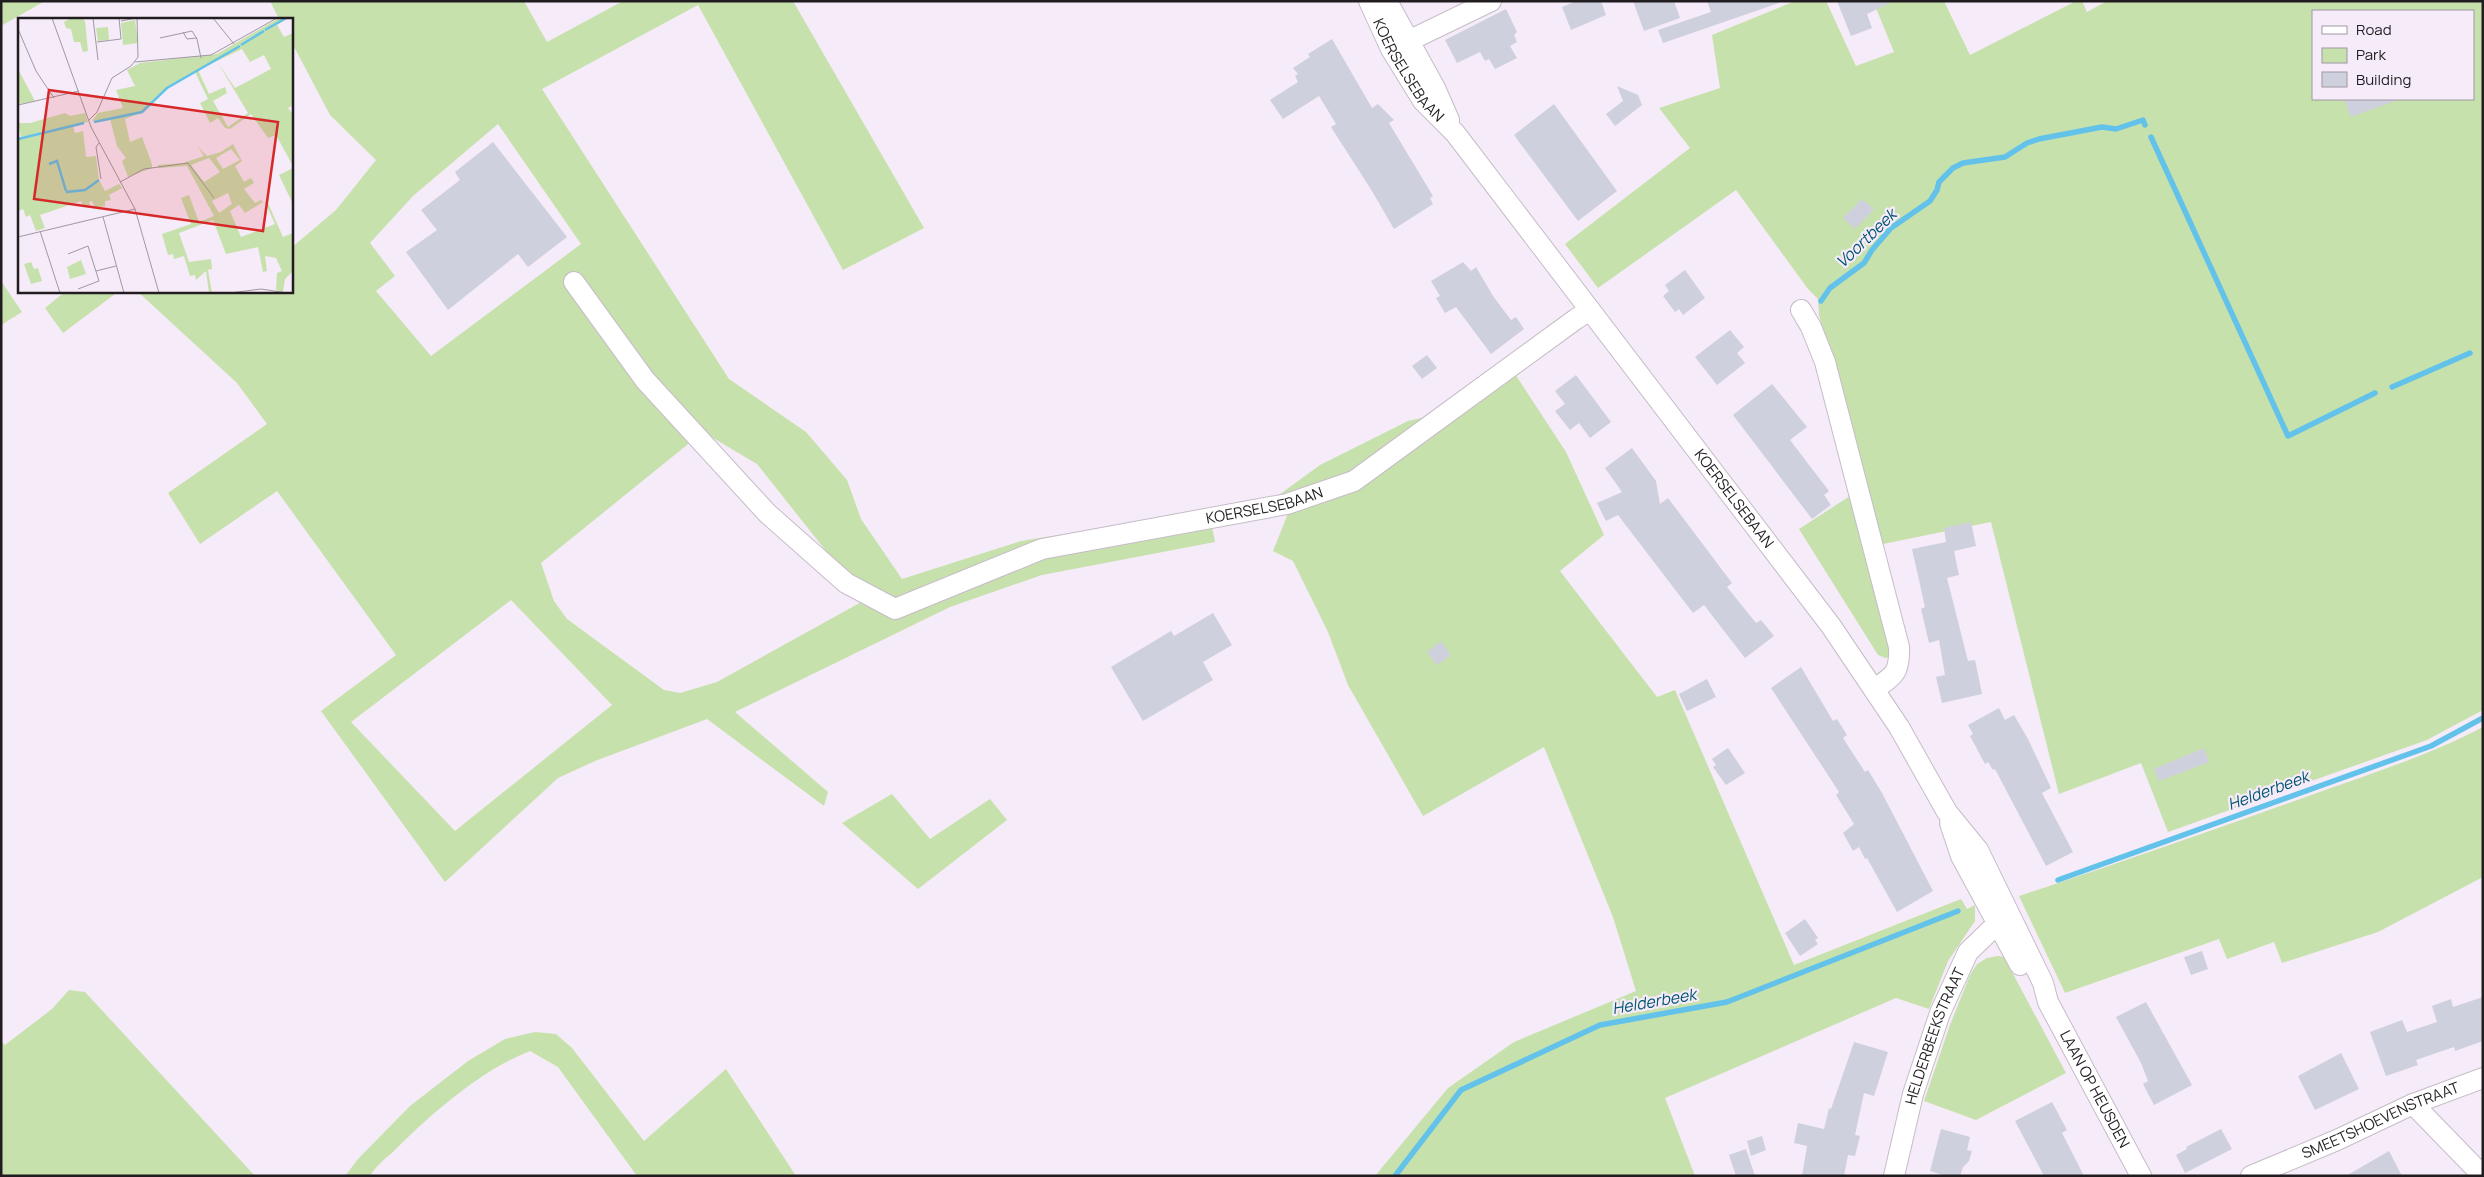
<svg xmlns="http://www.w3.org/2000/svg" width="2484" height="1177" font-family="Manrope,sans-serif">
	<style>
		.green { fill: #c7e1ac; fill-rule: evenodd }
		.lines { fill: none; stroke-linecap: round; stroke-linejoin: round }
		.stream { stroke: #62c2ea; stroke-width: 5.5 }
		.building { fill: #cfd0de }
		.minor-casing { stroke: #c6bcc8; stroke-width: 22 }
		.minor { stroke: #fff; stroke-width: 20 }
		.labels { text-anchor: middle; stroke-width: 4.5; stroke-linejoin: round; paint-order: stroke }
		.street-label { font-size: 15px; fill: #201c20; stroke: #f6ebf8 }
		.water-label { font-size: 16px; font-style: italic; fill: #005570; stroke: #f6ebf8 }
		.inset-river { fill: none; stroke: #62c2ea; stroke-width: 2.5 }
		.inset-road { fill: none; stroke: #a098a2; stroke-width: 1 }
		.view { fill: #d62828; fill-opacity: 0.15; stroke: #d62828; stroke-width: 2.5 }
		.inset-edge { fill: none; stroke: #201c20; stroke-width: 2.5 }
	</style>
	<rect width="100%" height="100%" fill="#f6ebf8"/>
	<g class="green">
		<path d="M1 1H45L1 26Z"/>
		<path d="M270 1H524L547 42 623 1H793L924 228 843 270 698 5 542 89 729 379 806 432 847 480 861 519 902 579 1021 541 1209 511 1215 542 1042 575 950 607 735 712 828 792 824 806 707 719 595 761 558 778 445 882 321 711 396 655 277 491 200 544 168 493 267 424 237 383 137 291H291V248L336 210 376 160 330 115 291 41V19H279ZM498 124 581 244 431 356 376 291 395 276 370 243 413 196ZM703 432 757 464 865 600 717 682 680 693 664 690 567 619 554 601 541 563ZM511 600 612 705 455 831 351 722Z"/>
		<path d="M1795 1H1826L1856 66 1894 52 1876 8 1892 1H1944L1970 55 2076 1H2082L2087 12 2107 1H2483V710L2427 740 2168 832 2141 763 2059 794 1991 522 1883 544 1819 315 1818 299 1808 289 1736 190 1598 288 1565 244 1690 148 1659 108 1720 88 1712 35ZM2313 11H2473V99H2313Z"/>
		<path d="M1 281 22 312 1 325Z"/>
		<path d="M66 291H119L63 333 45 308Z"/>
		<path d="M1513 371 1566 452 1604 535 1560 571 1657 697 1675 690 1794 965 1961 899 1967 909 1975 905V921L1948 961 1929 1009 1896 998 1665 1098 1695 1176H1375L1448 1088 1514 1042 1636 991 1613 917 1544 747 1423 816 1348 685 1328 632 1293 561 1273 551 1295 496 1272 500 1320 465 1408 421 1439 414Z"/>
		<path d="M1853 494 1891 657 1885 658 1878 655 1799 529Z"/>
		<path d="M2483 727V877L2378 932 2282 963 2274 942 2227 959 2219 939 2065 993 2019 896C2114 865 2208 832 2303 798 2363 776 2426 757 2483 727Z"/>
		<path d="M892 794 930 839 990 799 1007 820 918 889 842 823Z"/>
		<path d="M1998 956 2004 957 2066 1073 1976 1120 1924 1101 1950 1025 1970 975 1977 964 1987 958Z"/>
		<path d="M69 990 85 992 255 1176H1V1041L5 1045 52 1009Z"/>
		<path d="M535 1032 556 1034 572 1048 644 1141 726 1069 796 1176H637L558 1067 530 1051C481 1070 431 1114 394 1151 386 1158 376 1166 370 1176H345L358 1159 410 1106 468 1061 505 1039Z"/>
	</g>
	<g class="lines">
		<g class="stream">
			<path d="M2151 137 2288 436 2375 393"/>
			<path d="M1821 301 1830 288 1864 263 1872 250 1891 228 1930 201 1937 190 1939 182 1953 168 1963 163 2005 157 2027 143 2039 139 2102 127 2116 129 2143 120 2145 125"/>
			<path d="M2392 387 2470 353"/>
			<path d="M2058 880 2431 746 2483 718"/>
			<path d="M1395 1176 1461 1090 1600 1025 1727 1002 1958 911"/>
		</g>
	</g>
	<g class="building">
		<path d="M1576 1H1601L1606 15 1571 30 1562 7Z"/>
		<path d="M1633 1H1674L1680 18 1644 31Z"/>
		<path d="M1707 1H1778L1779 3 1663 43 1658 30 1711 12Z"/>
		<path d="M1837 1H1894L1867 14 1872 28 1851 36Z"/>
		<path d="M1506 9 1517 32 1514 35 1517 42 1510 46 1517 58 1495 69 1489 59 1485 61 1480 52 1457 63 1445 40Z"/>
		<path d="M1332 39 1372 108 1378 104 1394 120 1389 123 1433 196 1430 198 1433 204 1394 229 1372 191 1331 127 1336 124 1319 96 1283 119 1270 100 1298 82 1295 76 1298 74 1293 68 1310 57 1308 54Z"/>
		<path d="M1617 86 1638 95 1642 105 1615 126 1606 114 1623 101Z"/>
		<path d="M2344 99H2394L2395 101 2351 117Z"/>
		<path d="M1554 104 1617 191 1578 221 1514 135Z"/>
		<path d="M493 142 567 237 528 267 518 254 448 310 406 252 437 230 421 210 460 180 455 172Z"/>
		<path d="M1862 199 1874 209 1855 229 1843 218Z"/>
		<path d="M1463 262 1471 271 1476 267 1493 296 1511 320 1516 317 1524 329 1491 354 1456 307 1445 313 1436 298 1440 296 1431 281Z"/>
		<path d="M1685 270 1705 298 1683 315 1679 309 1675 312 1663 296 1669 291 1665 285Z"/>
		<path d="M1730 330 1744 347 1737 353 1745 363 1717 385 1695 357Z"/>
		<path d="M1427 355 1437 368 1422 379 1412 366Z"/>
		<path d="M1576 375 1611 422 1590 438 1579 423 1570 430 1555 411 1565 404 1555 391Z"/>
		<path d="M1772 384 1807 427 1790 440 1829 491 1824 495 1831 505 1812 519 1733 415Z"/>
		<path d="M1632 448 1656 481 1660 504 1668 498 1732 583 1727 587 1756 623 1761 620 1774 636 1745 658 1704 605 1693 613 1618 515 1606 521 1597 503 1622 492 1605 468Z"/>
		<path d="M1971 522 1976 546 1954 551 1959 575 1947 578 1968 661 1975 660 1982 694 1942 703 1936 677 1945 675 1939 640 1929 643 1921 609 1925 607 1912 549 1946 542 1944 528Z"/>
		<path d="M1213 613 1232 645 1203 662 1213 680 1143 721 1111 667 1171 631 1174 636Z"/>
		<path d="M1441 641 1451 655 1437 665 1427 652Z"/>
		<path d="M1801 667 1833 721 1837 719 1847 735 1843 738 1865 772 1868 770 1882 793 1933 891 1897 912 1867 858 1865 859 1859 847 1853 851 1843 833 1854 824 1836 795 1839 792 1771 688Z"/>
		<path d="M1707 679 1716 697 1687 711 1679 694Z"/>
		<path d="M1999 708 2005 720 2014 715 2028 739 2051 788 2042 793 2073 852 2046 866 1995 769 1993 770 1988 762 1985 764 1970 736 1973 734 1968 725Z"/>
		<path d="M1728 748 1745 773 1726 785 1713 767 1716 765 1712 759Z"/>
		<path d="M2204 748 2209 762 2159 781 2154 769Z"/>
		<path d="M1805 919 1818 938 1815 940 1818 944 1800 956 1785 933Z"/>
		<path d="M2202 951 2208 969 2191 975 2184 957Z"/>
		<path d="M2483 997V1041L2455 1051 2454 1047 2416 1060 2418 1065 2386 1076 2370 1032 2402 1020 2407 1032 2437 1022 2432 1006 2451 999 2453 1007Z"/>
		<path d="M2146 1002 2192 1085 2154 1105 2143 1084 2148 1081 2141 1063 2116 1017Z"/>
		<path d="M1854 1042 1888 1052 1874 1096 1864 1093 1855 1135 1860 1136 1855 1156 1848 1155 1844 1176H1802L1807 1146 1794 1143 1798 1123 1824 1129 1829 1108 1831 1109Z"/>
		<path d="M2341 1053 2359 1089 2315 1110 2298 1076Z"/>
		<path d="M2052 1102 2067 1130 2062 1133 2084 1176H2044L2015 1121Z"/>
		<path d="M1941 1129 1970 1137 1967 1150 1972 1151 1969 1161 1963 1167 1960 1176H1946L1930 1171Z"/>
		<path d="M2221 1129 2232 1149 2185 1173 2176 1155 2187 1149 2186 1147Z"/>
		<path d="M1762 1136 1766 1150 1751 1156 1747 1141Z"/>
		<path d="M1746 1149 1755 1176H1736L1729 1155Z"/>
		<path d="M2389 1151 2402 1176H2346Z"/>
	</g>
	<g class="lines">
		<defs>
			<g id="minor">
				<path id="s1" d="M1369 1 1391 49 1423 101 1455 133 1831 626 1899 727 1947 812 1978 850 2043 983 2048 1002 2141 1176"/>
				<path d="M1387 1 1435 88 1449 120"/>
				<path d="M1396 47 1491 1"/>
				<path id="s2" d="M574 282 645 380 767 513 846 583 895 609 1042 549 1287 504 1354 481 1576 319 1590 310"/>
				<path d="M1801 310 1811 327 1825 362 1899 647C1900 673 1894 676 1874 689"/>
				<path d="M1950 823 1961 856 2020 965"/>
				<path d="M2413 1104 2483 1176"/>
				<path id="s3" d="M1894 1176 1913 1094 1940 1013 1968 952 1997 924 2010 917"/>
				<path id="s4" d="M2251 1176 2337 1140 2413 1104 2483 1078"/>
			</g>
		</defs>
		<use href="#minor" class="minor-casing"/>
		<use href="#minor" class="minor"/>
	</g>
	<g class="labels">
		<g class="street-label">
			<text dy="5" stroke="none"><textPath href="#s1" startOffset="80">KOERSELSEBAAN</textPath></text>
			<text dy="5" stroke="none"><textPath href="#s1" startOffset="619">KOERSELSEBAAN</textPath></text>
			<text dy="5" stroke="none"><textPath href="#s2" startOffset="848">KOERSELSEBAAN</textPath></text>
			<text dy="5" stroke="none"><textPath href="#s3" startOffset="146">HELDERBEEKSTRAAT</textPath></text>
			<text dy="5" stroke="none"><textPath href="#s1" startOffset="1314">LAAN OP HEUSDEN</textPath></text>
			<text dy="5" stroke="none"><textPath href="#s4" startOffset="141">SMEETSHOEVENSTRAAT</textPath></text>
		</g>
		<g class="water-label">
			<text transform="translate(1866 238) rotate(-44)" y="6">Voortbeek</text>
			<text transform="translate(2268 790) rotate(-20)" y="6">Helderbeek</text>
			<text transform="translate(1654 1001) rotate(-10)" y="6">Helderbeek</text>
		</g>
	</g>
	<g transform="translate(18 18)">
		<rect width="275" height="275" fill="#f6ebf8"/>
		<path d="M53 0H64L67 3 70 33 65 34 62 24H56L53 11 48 10 46 4ZM261 0H271L259 7 266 19 275 15V87L270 90 275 96V148L258 117 250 120 233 96 212 111 207 110 200 100 192 105 182 85 190 81 177 54 144 74 125 94 107 101 112 124 124 119 134 146V150L110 159 104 143 108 140 99 128 92 101 74 103 80 95 105 90 98 72 117 68 109 52 122 45 199 36ZM224 31 232 44 246 37 253 51 217 70 200 45 230 95 210 109 195 83 209 75 207 69 191 76 180 52ZM117 2 120 25 105 27 103 5ZM90 9 91 22 80 23 78 10ZM0 43 1 53 17 83 0 86ZM47 95 52 98 67 95 70 104 3 119 0 105H12ZM55 108 57 115 65 113 68 139 78 138 81 162 87 173 101 166 104 170 91 177 93 182 87 183V188L77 190 74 183 71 184 72 188 66 189 63 183 22 197 27 210 18 213 12 197 8 199 5 191 0 193V121ZM215 126 224 143 217 148 226 164 233 160 236 165 226 171 237 185 243 182 245 184 227 195 221 187 212 193 223 219 257 206 247 184 249 183 265 219 275 215V253L267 261 265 274 258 272 259 255 264 253 258 240 247 238 249 253 245 254 240 229 208 236 195 202 161 215 171 244 193 241 194 251 190 252 194 275H191L188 253 178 262 177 257 172 258 166 238 156 241 155 236 150 237 144 216 173 206 163 180 171 177 181 204 196 198 169 148 140 150V147L165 145 186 138 179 128 189 138 203 134ZM213 131 222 142 205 151 198 140ZM191 140 202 154 186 164 173 147ZM210 175 214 186 201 195 194 183ZM275 150V186L261 157ZM63 242 68 256 52 261 49 249ZM13 244 16 251 20 250 24 263 13 266 6 246Z" fill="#c7e1ac" fill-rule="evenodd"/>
		<path class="inset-river" d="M247 12 268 0M223 27 246 13M76 104 124 94 149 70 222 28M0 121 66 105M31 146 39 143 48 173M48 174 67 172 81 162"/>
		<path class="inset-road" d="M34 0 73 109 117 191 141 275M75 0 80 42M195 0 216 26M103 3 118 0M0 11 18 53 36 80M165 14 169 21 179 20M142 20 174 13 179 21 183 40M79 24 103 21 101 0M117 44 193 37 259 0M0 87 61 73M71 102 79 94 94 60 113 48 120 39 119 0M81 125 78 129 83 161M102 164 126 151 170 145 196 180M85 199 106 275M22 213 42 275M0 219 117 191M50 236 70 228 81 263 60 271M78 253 98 248M212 275 243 271 269 275"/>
		<path class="view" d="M31 72 260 104 245 213 16 181Z"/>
		<rect width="275" height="275" class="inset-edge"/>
	</g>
	<rect width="2484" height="1177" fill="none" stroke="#201c20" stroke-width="5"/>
	<rect x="2312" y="10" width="162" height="90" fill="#f6ebf8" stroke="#a098a2"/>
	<rect x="2322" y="26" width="25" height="8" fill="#ffffff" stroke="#a098a2"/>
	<text x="2356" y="35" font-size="15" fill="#201c20">Road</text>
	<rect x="2322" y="48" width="25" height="15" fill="#c7e1ac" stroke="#a098a2"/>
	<text x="2356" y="60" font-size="15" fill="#201c20">Park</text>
	<rect x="2322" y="72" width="25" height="15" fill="#cfd0de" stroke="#a098a2"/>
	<text x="2356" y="85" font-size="15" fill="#201c20">Building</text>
</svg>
